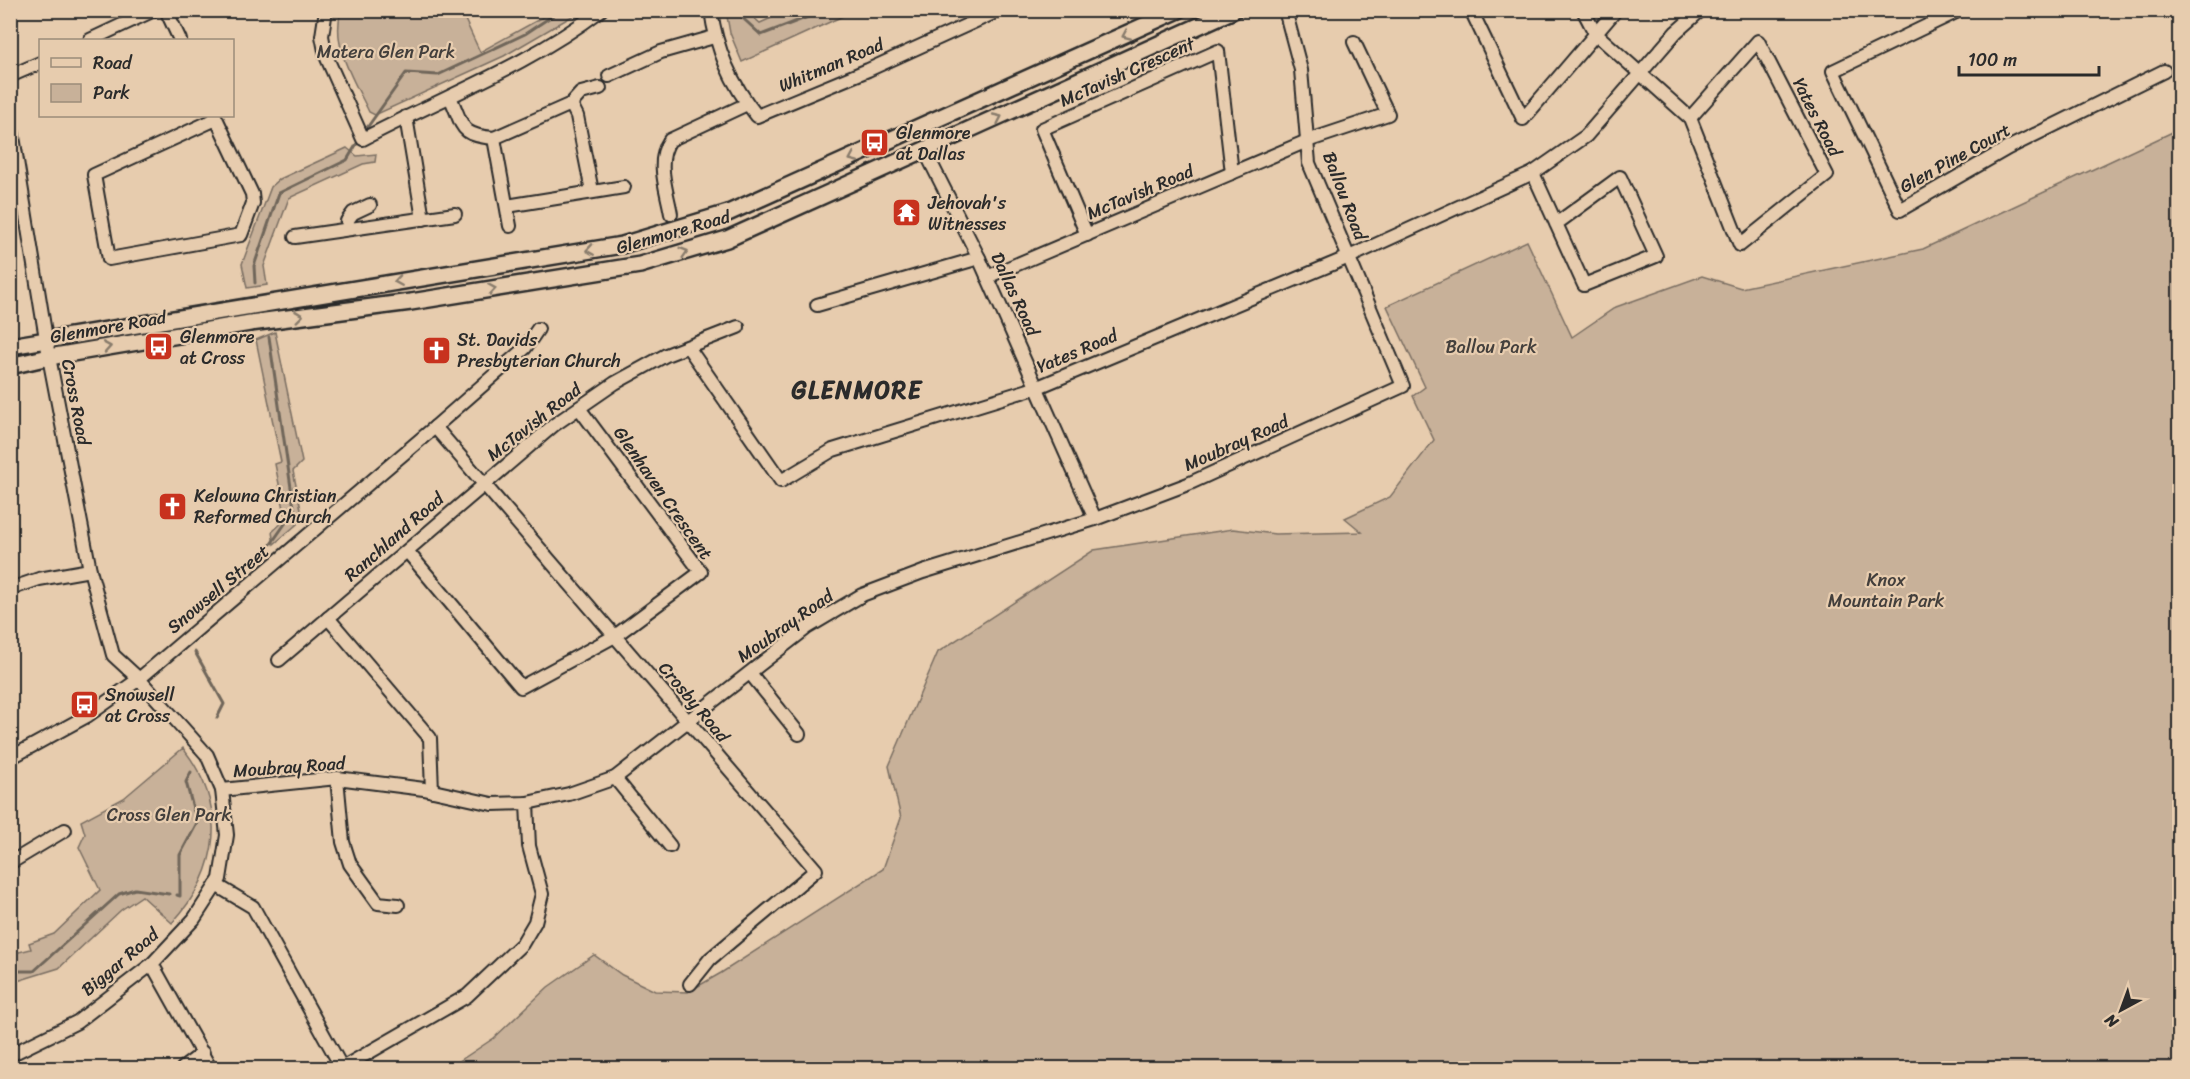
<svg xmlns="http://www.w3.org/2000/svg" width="2190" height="1079" font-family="Sriracha,sans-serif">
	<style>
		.green { fill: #c8b199; stroke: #7a6e62; stroke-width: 1.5 }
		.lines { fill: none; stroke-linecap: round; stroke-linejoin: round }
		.stream { stroke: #6f665a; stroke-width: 3 }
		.minor-casing { stroke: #2b2b2b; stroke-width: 16 }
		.major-casing { stroke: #2b2b2b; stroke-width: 20 }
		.minor { stroke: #e7ccae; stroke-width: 12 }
		.major { stroke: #e7ccae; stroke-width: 15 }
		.oneway { stroke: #897c6c }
		.labels { text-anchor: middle; stroke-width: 4.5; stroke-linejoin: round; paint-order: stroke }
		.park-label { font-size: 18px; fill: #433f3c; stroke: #e7ccae }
		.street-label { font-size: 18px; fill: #2b2b2b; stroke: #e7ccae }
		.poi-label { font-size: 18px; fill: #2b2b2b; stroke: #e7ccae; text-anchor: start }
		.district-label { font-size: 24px; font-weight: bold; letter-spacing: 1.5px; fill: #2b2b2b; stroke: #e7ccae }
	</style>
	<rect width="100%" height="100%" fill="#e7ccae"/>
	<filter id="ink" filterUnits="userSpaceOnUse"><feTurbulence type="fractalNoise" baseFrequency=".0167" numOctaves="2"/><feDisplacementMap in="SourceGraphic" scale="12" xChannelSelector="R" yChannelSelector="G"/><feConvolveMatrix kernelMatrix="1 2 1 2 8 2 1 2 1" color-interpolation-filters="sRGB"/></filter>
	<g filter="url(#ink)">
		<g class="green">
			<path d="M341 11H461L480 52 554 11H581L504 56 375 115 369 112C354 80 331 47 341 11Z"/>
			<path d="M726 11H746L760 23 787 11H854L742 62 730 33Z"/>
			<path d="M2179 129V1068H449L494 1038 548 987 594 955 622 975 655 991 688 992 721 973 883 869 901 818 889 766 938 652 1094 550 1233 529 1275 534 1362 532 1345 518 1390 497 1434 440 1413 396 1425 387 1387 306 1527 241 1572 337 1616 307 1702 276 1741 288 1923 249Z"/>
			<path d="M347 148 357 156 376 154 375 162 363 164 289 198 264 266 267 285 247 288 242 264 271 187 280 179Z"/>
			<path d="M275 332 302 462 293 471 303 519 274 544 272 532 286 519 275 464 281 462 256 340Z"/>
			<path d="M183 748C228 806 221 870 172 923L142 896 121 910 59 968 11 983V954L31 949 29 943 54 934 100 890 79 847 85 834 81 821 124 798Z"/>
		</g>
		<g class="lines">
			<g class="stream">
				<path d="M734 10 761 35 826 10"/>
				<path d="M364 132 406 73 438 75 525 34 561 10"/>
				<path d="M255 283 254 266 279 193 347 160 359 140"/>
				<path d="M269 337 295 515"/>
				<path d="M271 544 287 521"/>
				<path d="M195 652 224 704 217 718"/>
				<path d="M177 895 180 896V855L197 823 186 782 191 772"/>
				<path d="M10 971H34L119 894 135 889 169 894"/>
			</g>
			<defs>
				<g id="minor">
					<path d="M166 10 180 40"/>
					<path d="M326 10 322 36 326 56 363 139C445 96 526 67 601 10"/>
					<path d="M711 10C716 50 732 85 757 116L868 70 1000 10"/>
					<path d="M1471 10 1523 119 1616 10"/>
					<path d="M1583 10 1595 33 1690 118 1740 245 1827 175 1758 41 1690 118"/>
					<path d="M1960 10 1833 71 1900 210 2008 148 2164 71"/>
					<path d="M90 40 154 10"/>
					<path d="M10 76 40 63"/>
					<path d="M609 76 661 52 714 37"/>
					<path d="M450 97C464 126 458 135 494 138"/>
					<path d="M215 116 252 194 253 203 241 235 109 259 94 175 216 119"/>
					<path d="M406 117 423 219"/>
					<path d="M10 118 49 357 90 570 113 655 139 679 207 755 222 790 227 835 220 879 194 919 152 964 77 1022 10 1055"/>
					<path d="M925 151 979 258 1095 519"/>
					<path d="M1533 173 1584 285 1656 256 1620 177 1556 224"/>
					<path d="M592 191 577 116 571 104 581 93 600 88"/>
					<path d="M507 206 624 187"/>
					<path d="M671 214C667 190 655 161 670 140L747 104"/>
					<path d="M510 226 494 138 571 104"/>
					<path d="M350 229 347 221 353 213 370 205"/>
					<path d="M1087 235 1042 129 1218 51 1232 173"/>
					<path d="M295 237 455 214"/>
					<path d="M10 260V267"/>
					<path d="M987 277 1307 141 1388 114 1354 42"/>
					<path d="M817 305 979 258"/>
					<path d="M688 347 781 481 833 450 1038 387 1349 257 1533 173 1586 136 1676 32 1701 10"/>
					<path d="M435 427 816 870 710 959 690 984"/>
					<path d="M407 551 521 687 615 636 701 572 579 408"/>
					<path d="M10 589 39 579 90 570"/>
					<path d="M328 618 430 738 432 791"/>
					<path d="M279 660 554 425 615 383 666 355 738 327"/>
					<path d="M750 673 799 734"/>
					<path d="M10 758 87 716 139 679 435 427 525 348 538 329"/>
					<path d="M337 778 343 842 350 864 378 903 398 905"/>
					<path d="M615 778 670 846"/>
					<path d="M222 790 337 778 424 789 492 804 527 803 569 794 615 778 808 627 862 595 923 572 1095 519 1188 484 1403 386 1309 163 1301 70 1285 10"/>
					<path d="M10 863 65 830"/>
					<path d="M216 885 253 907 342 1068 467 996 522 944 535 922 542 894 529 846 527 803"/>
					<path d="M152 964 210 1068"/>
					<path d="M183 1068 203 1053"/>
				</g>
				<g id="major">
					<path d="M10 346 622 245 728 213 1179 10"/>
					<path d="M10 366 49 357 250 323 411 302 640 265 727 239 1234 10"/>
				</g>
			</defs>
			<use href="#minor" class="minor-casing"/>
			<use href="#major" class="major-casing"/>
			<use href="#minor" class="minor"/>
			<use href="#major" class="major"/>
		</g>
		<defs><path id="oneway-chevron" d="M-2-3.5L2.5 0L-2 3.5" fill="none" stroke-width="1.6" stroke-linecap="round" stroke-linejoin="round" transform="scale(1.5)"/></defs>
		<g class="oneway">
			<use href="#oneway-chevron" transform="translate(1126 35) rotate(156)"/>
			<use href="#oneway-chevron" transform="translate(998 118) rotate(-25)"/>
			<use href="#oneway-chevron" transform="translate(853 158) rotate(156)"/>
			<use href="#oneway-chevron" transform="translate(590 250) rotate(171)"/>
			<use href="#oneway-chevron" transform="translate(684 252) rotate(-17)"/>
			<use href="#oneway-chevron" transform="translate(398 281) rotate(171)"/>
			<use href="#oneway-chevron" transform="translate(492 289) rotate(-9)"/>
			<use href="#oneway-chevron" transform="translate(299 316) rotate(-7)"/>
			<use href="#oneway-chevron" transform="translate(107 347) rotate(-10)"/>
		</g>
	</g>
	<defs>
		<symbol id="bus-square" viewBox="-11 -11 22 22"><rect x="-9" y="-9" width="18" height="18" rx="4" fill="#c8321e" stroke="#e7ccae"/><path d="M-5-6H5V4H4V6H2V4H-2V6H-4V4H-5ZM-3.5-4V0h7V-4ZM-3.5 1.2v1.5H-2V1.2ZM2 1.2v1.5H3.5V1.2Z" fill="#fff"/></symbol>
		<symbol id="temple-square" viewBox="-11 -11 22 22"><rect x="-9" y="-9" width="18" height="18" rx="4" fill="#c8321e" stroke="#e7ccae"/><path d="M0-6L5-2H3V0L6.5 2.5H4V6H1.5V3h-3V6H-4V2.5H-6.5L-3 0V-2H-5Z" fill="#fff"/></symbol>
		<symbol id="church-square" viewBox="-11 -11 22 22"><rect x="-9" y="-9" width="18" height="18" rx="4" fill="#c8321e" stroke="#e7ccae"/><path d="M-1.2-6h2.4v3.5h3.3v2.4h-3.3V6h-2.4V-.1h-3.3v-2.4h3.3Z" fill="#fff"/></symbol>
	</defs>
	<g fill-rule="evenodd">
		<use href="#bus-square" x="858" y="126" width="33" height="33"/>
		<use href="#temple-square" x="890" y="196" width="33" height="33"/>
		<use href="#bus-square" x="142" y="330" width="33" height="33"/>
		<use href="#church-square" x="420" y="334" width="33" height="33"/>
		<use href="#church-square" x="156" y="490" width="33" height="33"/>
		<use href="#bus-square" x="68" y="688" width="33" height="33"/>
	</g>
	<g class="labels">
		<g class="park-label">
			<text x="386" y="58">Matera Glen Park</text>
			<text x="1491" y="353">Ballou Park</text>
			<text x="1886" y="586">Knox<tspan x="1886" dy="21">Mountain Park</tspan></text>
			<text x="169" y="821">Cross Glen Park</text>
		</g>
		<g class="street-label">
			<text transform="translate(831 65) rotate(-23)" y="6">Whitman Road</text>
			<text transform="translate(1127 72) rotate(-24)" y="6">McTavish Crescent</text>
			<text transform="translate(1817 117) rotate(63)" y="6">Yates Road</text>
			<text transform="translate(1955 158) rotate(-29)" y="6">Glen Pine Court</text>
			<text transform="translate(1140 192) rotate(-23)" y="6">McTavish Road</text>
			<text transform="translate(1345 196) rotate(69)" y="6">Ballou Road</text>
			<text transform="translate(673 232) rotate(-16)" y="6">Glenmore Road</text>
			<text transform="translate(1015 294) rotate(65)" y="6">Dallas Road</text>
			<text transform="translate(108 327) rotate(-10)" y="6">Glenmore Road</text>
			<text transform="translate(1077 351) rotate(-23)" y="6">Yates Road</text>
			<text transform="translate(76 402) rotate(79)" y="6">Cross Road</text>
			<text transform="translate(534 422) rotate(-38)" y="6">McTavish Road</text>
			<text transform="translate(1236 443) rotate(-24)" y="6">Moubray Road</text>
			<text transform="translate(663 493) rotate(55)" y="6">Glenhaven Crescent</text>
			<text transform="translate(394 537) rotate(-41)" y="6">Ranchland Road</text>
			<text transform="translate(218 589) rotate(-40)" y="6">Snowsell Street</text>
			<text transform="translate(785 626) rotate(-35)" y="6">Moubray Road</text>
			<text transform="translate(694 702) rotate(50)" y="6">Crosby Road</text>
			<text transform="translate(289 767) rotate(-4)" y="6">Moubray Road</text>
			<text transform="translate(120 962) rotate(-40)" y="6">Biggar Road</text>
		</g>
		<g class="poi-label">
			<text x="896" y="139">Glenmore<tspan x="896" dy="21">at Dallas</tspan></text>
			<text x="928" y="209">Jehovah's<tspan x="928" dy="21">Witnesses</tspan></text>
			<text x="180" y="343">Glenmore<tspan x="180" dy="21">at Cross</tspan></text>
			<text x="457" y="346">St. Davids<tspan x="457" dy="21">Presbyterian Church</tspan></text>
			<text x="194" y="502">Kelowna Christian<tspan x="194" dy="21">Reformed Church</tspan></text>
			<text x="105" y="701">Snowsell<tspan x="105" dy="21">at Cross</tspan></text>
		</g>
		<g class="district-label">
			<text x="857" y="398">GLENMORE</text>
		</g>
	</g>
	<rect width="2190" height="1079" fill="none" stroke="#e7ccae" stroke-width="36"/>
	<rect x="18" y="18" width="2154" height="1043" fill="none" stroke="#2b2b2b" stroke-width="2" filter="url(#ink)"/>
	<rect x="39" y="39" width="195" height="78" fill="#e7ccae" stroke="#9c8c7a" stroke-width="1.5"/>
	<rect x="51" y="58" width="30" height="9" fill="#e7ccae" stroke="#9c8c7a" stroke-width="1.5"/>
	<text x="93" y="69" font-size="18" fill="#2b2b2b">Road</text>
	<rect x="51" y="84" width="30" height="18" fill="#c8b199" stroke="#9c8c7a" stroke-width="1.5"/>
	<text x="93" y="99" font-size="18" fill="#2b2b2b">Park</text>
	<g transform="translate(2121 1010) rotate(221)" stroke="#e7ccae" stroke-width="4.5" paint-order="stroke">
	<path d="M0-4.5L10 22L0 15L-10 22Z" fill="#2b2b2b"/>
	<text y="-9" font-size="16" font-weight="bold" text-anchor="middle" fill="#2b2b2b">N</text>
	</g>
	<path d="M1959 66v9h140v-9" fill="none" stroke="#2b2b2b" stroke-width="3"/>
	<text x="1968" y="66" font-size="18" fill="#2b2b2b" stroke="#e7ccae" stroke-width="4.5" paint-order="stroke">100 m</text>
</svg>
